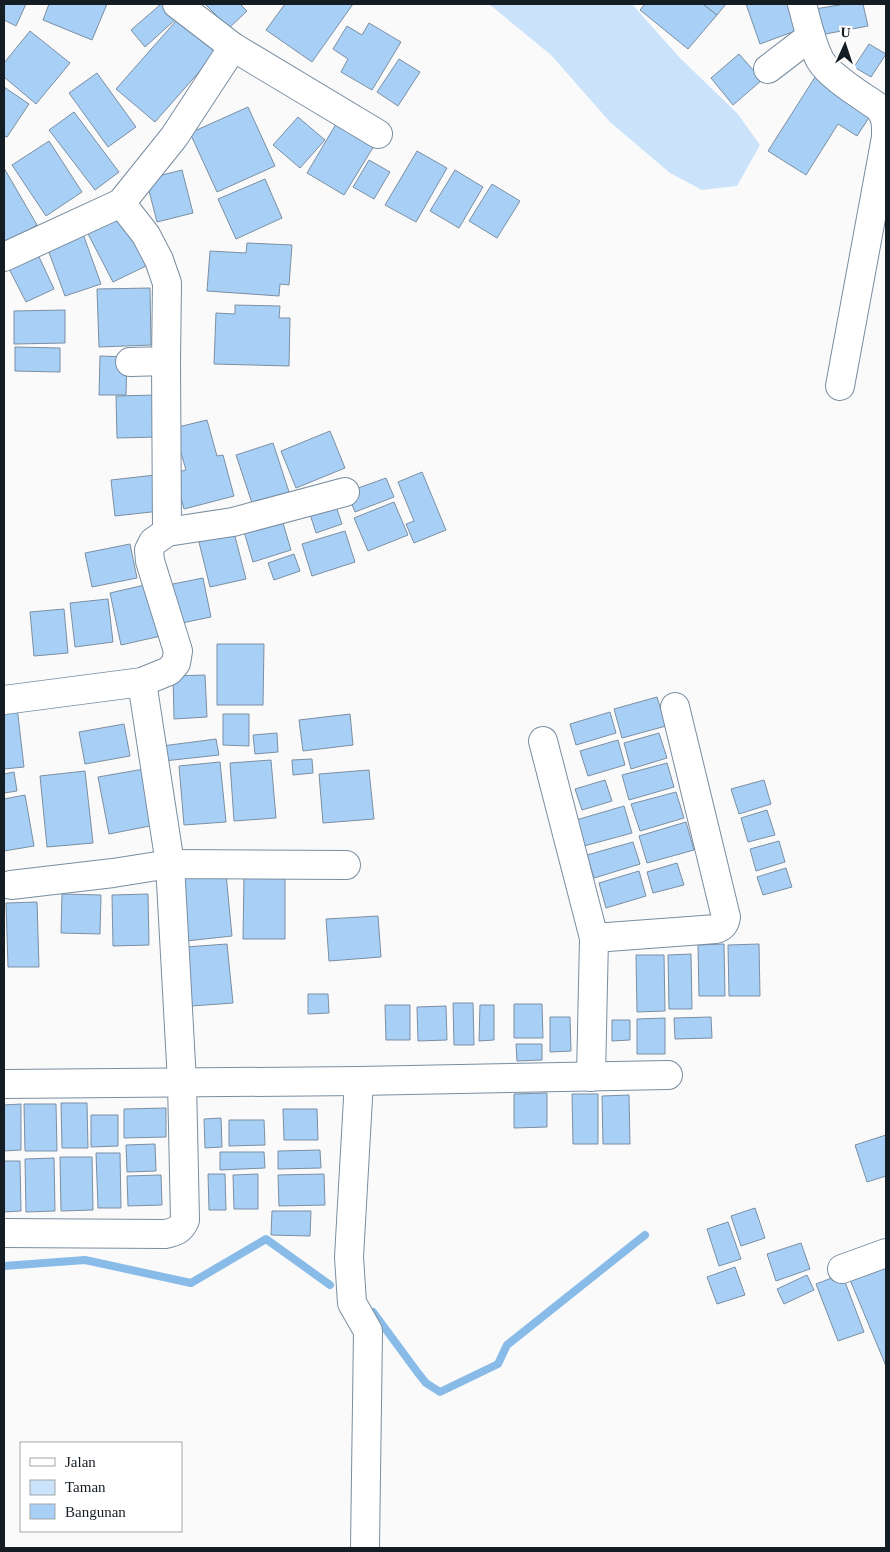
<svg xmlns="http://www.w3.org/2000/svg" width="890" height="1552" font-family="'Times New Roman',serif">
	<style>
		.green { fill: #cae3fb }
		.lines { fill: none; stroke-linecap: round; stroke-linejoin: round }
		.stream { stroke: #89bbe8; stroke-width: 8 }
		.building { fill: #a8d0f6; stroke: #7b8fa3 }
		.minor-casing { stroke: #798da0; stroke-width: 30 }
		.minor { stroke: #fff; stroke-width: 28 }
	</style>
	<rect width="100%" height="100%" fill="#fafafa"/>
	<path class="green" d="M489 4H632L679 57 737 113 760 145 737 186 702 190 670 173 610 122 551 55Z"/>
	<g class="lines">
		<g class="stream">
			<path d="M4 1266 85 1260 191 1283 266 1239 330 1285"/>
			<path d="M373 1312 418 1373 426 1383 440 1392 498 1364 507 1345 645 1235"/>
		</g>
	</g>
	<g class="building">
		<path d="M4 4H26L16 26 4 20Z"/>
		<path d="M49 4H107L92 40 43 20Z"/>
		<path d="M161 4 176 19 145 47 131 30Z"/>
		<path d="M205 4H240L247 11 229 28Z"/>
		<path d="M285 4H353L312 62 266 30Z"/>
		<path d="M645 4H703L717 15 688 49 640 10Z"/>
		<path d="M703 4H726L717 15Z"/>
		<path d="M746 4H788L798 30 760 44Z"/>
		<path d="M845 4H863L868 26 820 35 815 9Z"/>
		<path d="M183 13 221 47 155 122 116 89Z"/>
		<path d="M369 23 401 42 372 90 341 72 348 59 333 49 347 26 362 35Z"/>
		<path d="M30 31 70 63 36 104 4 77V63Z"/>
		<path d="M869 44 886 54 871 77 854 67Z"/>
		<path d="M739 54 762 80 733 105 711 78Z"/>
		<path d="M399 59 420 72 398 106 377 92Z"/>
		<path d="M97 73 136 127 108 147 69 93Z"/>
		<path d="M817 74 874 110 857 136 838 124 806 175 768 151Z"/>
		<path d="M4 87 29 104 7 137 4 136Z"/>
		<path d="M248 107 275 166 217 192 190 133Z"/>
		<path d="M74 112 119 172 95 190 49 130Z"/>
		<path d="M298 117 325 140 300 168 273 145Z"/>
		<path d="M339 119 377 141 344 195 307 173Z"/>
		<path d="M49 141 82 192 46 216 12 165Z"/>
		<path d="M417 151 447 168 416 222 385 205Z"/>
		<path d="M369 160 390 172 374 199 353 187Z"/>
		<path d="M4 168 37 225 4 244Z"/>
		<path d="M182 170 193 213 157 222 146 179Z"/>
		<path d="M455 170 483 187 459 228 430 211Z"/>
		<path d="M265 179 282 218 236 239 218 199Z"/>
		<path d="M492 184 520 201 497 238 469 221Z"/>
		<path d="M121 215 146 266 113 282 87 232Z"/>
		<path d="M83 234 101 284 65 296 47 247Z"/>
		<path d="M247 243 292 245 289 285 280 284 279 296 207 291 210 251 246 253Z"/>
		<path d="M34 246 54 289 26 302 5 261Z"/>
		<path d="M150 288 151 345 99 347 97 289Z"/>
		<path d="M235 305 280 306 279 318H290L289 366 214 364 216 313 235 314Z"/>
		<path d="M65 310V343L14 344V311Z"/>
		<path d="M15 347 60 348V372L15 371Z"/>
		<path d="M100 356 127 357 126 395H99Z"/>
		<path d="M156 395 157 437 117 438 116 396Z"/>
		<path d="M207 420 217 456 223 455 234 496 184 509 174 473 186 470 174 428Z"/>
		<path d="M330 431 345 468 296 488 281 451Z"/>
		<path d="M273 443 291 498 254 509 236 455Z"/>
		<path d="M422 472 446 530 414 543 406 524 414 521 398 482Z"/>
		<path d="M155 475 160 511 115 516 111 480Z"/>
		<path d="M386 478 394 497 355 512 347 492Z"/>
		<path d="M394 502 408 535 368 551 354 518Z"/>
		<path d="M335 503 342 524 316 533 309 511Z"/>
		<path d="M280 513 291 550 253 562 242 525Z"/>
		<path d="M232 525 246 579 210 587 197 534Z"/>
		<path d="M345 531 355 562 312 576 302 544Z"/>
		<path d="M130 544 137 578 92 587 85 553Z"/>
		<path d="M294 554 300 571 274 580 268 563Z"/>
		<path d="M203 578 211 617 177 624 168 585Z"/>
		<path d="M149 584 161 636 121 645 110 593Z"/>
		<path d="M108 599 113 642 75 647 70 603Z"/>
		<path d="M64 609 68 653 34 656 30 612Z"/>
		<path d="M217 644H264L263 705H217Z"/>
		<path d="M205 675 207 717 174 719 173 676Z"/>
		<path d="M657 697 666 726 622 738 614 709Z"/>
		<path d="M17 707 24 767 4 769V709Z"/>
		<path d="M610 712 616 733 576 745 570 724Z"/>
		<path d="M223 714H249V746L223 745Z"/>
		<path d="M350 714 353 745 303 751 299 720Z"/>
		<path d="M124 724 130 756 85 764 79 732Z"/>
		<path d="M277 733 278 752 255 754 253 735Z"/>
		<path d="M659 733 667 758 631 769 624 743Z"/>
		<path d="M216 739 219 755 164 761 162 746Z"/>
		<path d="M618 740 625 765 588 776 580 751Z"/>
		<path d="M312 759 313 773 293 775 292 760Z"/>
		<path d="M271 760 276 818 234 821 230 763Z"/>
		<path d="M220 762 226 822 184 825 179 766Z"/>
		<path d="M667 763 674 787 629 800 622 775Z"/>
		<path d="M144 769 155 825 109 834 98 777Z"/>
		<path d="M369 770 374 819 323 823 319 774Z"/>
		<path d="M85 771 93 843 47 847 40 776Z"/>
		<path d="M14 772 17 791 4 793V774Z"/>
		<path d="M605 780 612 801 582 810 575 789Z"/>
		<path d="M764 780 771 804 739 814 731 789Z"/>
		<path d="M676 792 684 818 640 831 631 804Z"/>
		<path d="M25 795 34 846 4 851V799Z"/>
		<path d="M624 806 632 833 584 846 576 820Z"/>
		<path d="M767 810 775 835 748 842 741 818Z"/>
		<path d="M686 822 694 850 647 863 639 836Z"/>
		<path d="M779 841 785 862 756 871 750 849Z"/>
		<path d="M633 842 640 864 594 878 587 855Z"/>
		<path d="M677 863 684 885 653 893 647 872Z"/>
		<path d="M786 868 792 887 763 895 757 877Z"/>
		<path d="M639 871 646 896 606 908 599 883Z"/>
		<path d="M226 874 232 936 186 941 180 879Z"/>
		<path d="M244 876H285V939H243Z"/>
		<path d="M62 894 101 895 100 934 61 933Z"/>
		<path d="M148 894 149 945 113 946 112 895Z"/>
		<path d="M37 902 39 967H8L6 903Z"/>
		<path d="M378 916 381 957 329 961 326 919Z"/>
		<path d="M227 944 233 1003 192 1006 186 947Z"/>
		<path d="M724 944 725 996H699L698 945Z"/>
		<path d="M759 944 760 996H729L728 945Z"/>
		<path d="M691 954 692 1009H669L668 955Z"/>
		<path d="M636 955H664L665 1011 637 1012Z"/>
		<path d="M308 994H328L329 1013 308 1014Z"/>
		<path d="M453 1003H473L474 1045H454Z"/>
		<path d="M514 1004H542L543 1038H514Z"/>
		<path d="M385 1005H410V1040H386Z"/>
		<path d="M480 1005H494V1040L479 1041Z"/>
		<path d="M446 1006 447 1040 418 1041 417 1007Z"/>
		<path d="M550 1017H570L571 1051 550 1052Z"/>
		<path d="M711 1017 712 1038 675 1039 674 1018Z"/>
		<path d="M665 1018V1054H637V1019Z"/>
		<path d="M612 1020H630V1040L612 1041Z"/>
		<path d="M516 1044H542V1060L517 1061Z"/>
		<path d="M547 1093V1127L514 1128V1094Z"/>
		<path d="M572 1094H598V1144H573Z"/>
		<path d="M629 1095 630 1144H603L602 1096Z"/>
		<path d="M61 1103H87L88 1148H62Z"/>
		<path d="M21 1104V1150L4 1151V1105Z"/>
		<path d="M24 1104H56L57 1151H25Z"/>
		<path d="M166 1108V1137L124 1138V1109Z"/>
		<path d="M283 1109H317L318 1140H284Z"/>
		<path d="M91 1115H118V1146L91 1147Z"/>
		<path d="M221 1118 222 1147 205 1148 204 1119Z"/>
		<path d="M229 1120H264L265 1145 229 1146Z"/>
		<path d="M886 1135V1176L867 1182 855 1145Z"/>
		<path d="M155 1144 156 1171 127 1172 126 1145Z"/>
		<path d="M320 1150 321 1168 278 1169V1151Z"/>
		<path d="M220 1152H264L265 1168 220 1170Z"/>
		<path d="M96 1153H120L121 1208H98Z"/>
		<path d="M60 1157H92L93 1210 61 1211Z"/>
		<path d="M54 1158 55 1211 26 1212 25 1159Z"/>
		<path d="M4 1161H20L21 1211 4 1212Z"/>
		<path d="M208 1174H225L226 1210H209Z"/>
		<path d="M258 1174V1209H234L233 1175Z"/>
		<path d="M324 1174 325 1205 279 1206 278 1175Z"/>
		<path d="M161 1175 162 1205 128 1206 127 1176Z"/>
		<path d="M755 1208 765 1238 741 1246 731 1216Z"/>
		<path d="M272 1211H311L310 1236 271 1235Z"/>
		<path d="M728 1222 741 1259 719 1266 707 1229Z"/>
		<path d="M801 1243 810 1269 776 1281 767 1254Z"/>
		<path d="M886 1259V1366L848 1275Z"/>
		<path d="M735 1267 745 1295 717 1304 707 1277Z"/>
		<path d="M842 1274 864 1332 838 1341 816 1284Z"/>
		<path d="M807 1275 814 1290 784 1304 777 1289Z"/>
	</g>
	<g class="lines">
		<defs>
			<g id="minor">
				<path d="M177 4 233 47 378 134"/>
				<path d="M802 4C807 22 811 43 820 60 829 76 862 96 878 107 887 117 886 125 886 137L840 386"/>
				<path d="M768 69 811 36"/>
				<path d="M121 203 146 235 159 260 167 283 166 361 130 362"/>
				<path d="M4 257 121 203 174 137 233 47"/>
				<path d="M166 361 167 532"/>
				<path d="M4 700 142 682 169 671 176 663 178 651 150 561 149 550 153 542 167 532 233 522 345 492"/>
				<path d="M543 741 594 938 591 1077"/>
				<path d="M11 885 113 873 170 864 346 865"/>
				<path d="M594 938 716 929C723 927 725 924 726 917L675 707"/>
				<path d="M359 1081 349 1257 352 1303 368 1331 365 1548"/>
				<path d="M4 1084 359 1081 668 1075"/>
				<path d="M4 1233 165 1234C175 1232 181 1230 185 1220L182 1082 170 864 142 682"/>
				<path d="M842 1269 886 1253"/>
			</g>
		</defs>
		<use href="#minor" class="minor-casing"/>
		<use href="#minor" class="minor"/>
	</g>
	<rect width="890" height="1552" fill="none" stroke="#151d24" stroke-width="10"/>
	<rect x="20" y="1442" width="162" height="90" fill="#ffffff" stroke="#a1a5a7"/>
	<rect x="30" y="1458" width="25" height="8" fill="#ffffff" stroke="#a1a5a7"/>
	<text x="65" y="1467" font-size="15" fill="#151d24">Jalan</text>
	<rect x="30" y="1480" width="25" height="15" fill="#cae3fb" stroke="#a1a5a7"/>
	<text x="65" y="1492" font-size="15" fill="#151d24">Taman</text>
	<rect x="30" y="1504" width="25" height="15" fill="#a8d0f6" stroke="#a1a5a7"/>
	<text x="65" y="1517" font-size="15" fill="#151d24">Bangunan</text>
	<g transform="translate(845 45) rotate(3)" stroke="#ffffff" stroke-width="4" paint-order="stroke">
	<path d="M0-4L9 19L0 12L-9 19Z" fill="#151d24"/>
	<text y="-8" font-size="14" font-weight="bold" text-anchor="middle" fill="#151d24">U</text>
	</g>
</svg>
